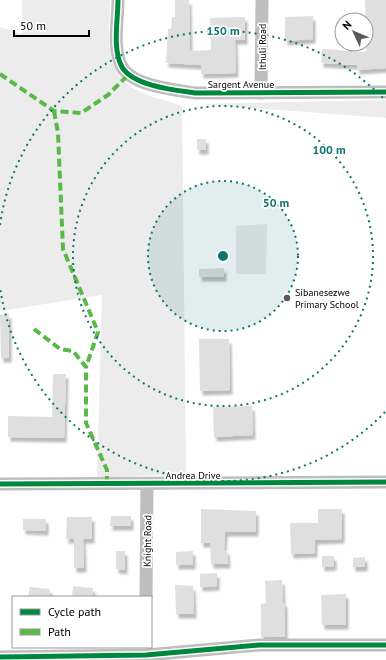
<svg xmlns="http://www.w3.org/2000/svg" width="386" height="660" font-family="'PT Sans',sans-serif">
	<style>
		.green { fill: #ececec }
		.building { fill: #dfdfdf; filter: url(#shadow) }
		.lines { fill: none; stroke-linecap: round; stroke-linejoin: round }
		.minor { stroke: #bebebe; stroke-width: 13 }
		.quiet { stroke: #58b947; stroke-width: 4; stroke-dasharray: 8 4; stroke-linecap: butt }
		.cycleway-casing { stroke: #fff; stroke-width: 8 }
		.cycleway { stroke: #00873e; stroke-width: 5 }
		.ring { fill: none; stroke: #0f766e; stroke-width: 2; stroke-dasharray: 2 4 }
		.poi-dot { fill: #595959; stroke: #fff; stroke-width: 1.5 }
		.labels { text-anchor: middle; stroke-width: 3.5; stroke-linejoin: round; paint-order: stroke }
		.street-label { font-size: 10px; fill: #000; stroke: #fff }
		.poi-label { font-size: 10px; fill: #000; stroke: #fff; text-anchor: start }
		.centre { fill: #0f766e; stroke: #fff; stroke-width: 2 }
		.ring-label { font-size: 12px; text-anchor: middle; font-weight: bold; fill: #0f766e; stroke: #fff; stroke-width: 3.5; stroke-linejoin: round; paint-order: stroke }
	</style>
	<defs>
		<filter id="shadow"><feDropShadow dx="2.5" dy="4.5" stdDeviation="1" flood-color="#0004"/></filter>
	</defs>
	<rect width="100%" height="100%" fill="#fff"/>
	<g class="green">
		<path d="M22 0H110C110 30 102 66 130 86 141 95 169 101 182 106L186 474 97 478 102 295 0 311V27L22 34Z"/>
		<path d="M386 100V118L201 104Z"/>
		<path d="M267 224 266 274H236V226Z"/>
	</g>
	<g class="building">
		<path d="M175 0H189L190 51 211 50 210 18 245 17V40H235L236 73 201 74V65L166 63 168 29H171L172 17H175Z"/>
		<path d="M365 0H386V68L357 70V65L321 63 322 49 366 52Z"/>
		<path d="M313 16V39L285 41V17Z"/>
		<rect x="197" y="139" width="9" height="11"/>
		<path d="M224 268V277H199V269Z"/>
		<path d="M9 314V358H1L0 315Z"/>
		<path d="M199 339H229L230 390 200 391Z"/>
		<path d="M53 374H66L64 438 8 437V416L52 417Z"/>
		<path d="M252 406 253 435 214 437 213 407Z"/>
		<path d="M201 509 256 511V532H225L224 550H227L228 564H211L210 543H201Z"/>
		<path d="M318 509H342V539L315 540V553L291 554 290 523H318Z"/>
		<path d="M111 516H131V526H110Z"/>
		<path d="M67 517H92V539H83L84 568H74V539H66Z"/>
		<path d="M23 519H46V531L23 530Z"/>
		<path d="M116 551H125V570L116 569Z"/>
		<path d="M193 551V565H176V552Z"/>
		<path d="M322 556H334V566L322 567Z"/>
		<path d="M365 557V567H353V558Z"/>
		<path d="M217 573V586L200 587V574Z"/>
		<path d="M282 580 283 603H285V637H261V604L266 603 265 581Z"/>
		<path d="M175 585 193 586 194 614H176Z"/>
		<path d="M73 586 93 588 92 597H72Z"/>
		<path d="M30 587 50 589 49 597H28Z"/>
		<path d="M346 594V625H322L321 595Z"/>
	</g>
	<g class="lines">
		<g class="minor">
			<path d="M118 0C118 20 112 49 122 67 133 86 175 90 195 93L386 92"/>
			<path d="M261 93 262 0"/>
			<path d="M0 484 386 482"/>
			<path d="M146 597 147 484"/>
			<path d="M0 657 146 655 259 645H386"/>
		</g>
		<g class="quiet">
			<path d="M0 74 54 111 81 113 108 95 128 75"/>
			<path d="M54 111 58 133 63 249 98 332 86 367"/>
			<path d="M34 329 60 349 73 351 86 367V423L107 470V484"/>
		</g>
		<defs>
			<g id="cycleway">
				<path d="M118 0C118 20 112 49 122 67 133 86 175 90 195 93L386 92"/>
				<path d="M0 484 386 482"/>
				<path d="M0 657 146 655 259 645H386"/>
			</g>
		</defs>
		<use href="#cycleway" class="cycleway-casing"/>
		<use href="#cycleway" class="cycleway"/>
	</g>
	<circle cx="223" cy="256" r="75" fill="#0f766e" fill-opacity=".12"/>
	<g class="ring">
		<circle cx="223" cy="256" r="75"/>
		<circle cx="223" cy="256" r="150"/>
		<path d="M385 412A225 225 0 0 1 0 287M0 225A225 225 0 0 1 385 100"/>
	</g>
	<circle class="poi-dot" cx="287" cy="298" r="4"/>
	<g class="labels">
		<g class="street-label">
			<text transform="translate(262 47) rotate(-90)" y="4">Ithuli Road</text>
			<text x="241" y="88">Sargent Avenue</text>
			<text x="193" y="479">Andrea Drive</text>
			<text transform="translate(147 541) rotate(-89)" y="4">Knight Road</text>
		</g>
		<g class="poi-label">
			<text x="295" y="296">Sibanesezwe<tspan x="295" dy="12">Primary School</tspan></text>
		</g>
	</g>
	<circle cx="223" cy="256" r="6" class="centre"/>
	<g class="ring-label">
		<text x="223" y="35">150 m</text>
		<text x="329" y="154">100 m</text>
		<text x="276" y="207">50 m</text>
	</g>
	<rect x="12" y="596" width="140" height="52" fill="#ffffff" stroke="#999999"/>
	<rect x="20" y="609" width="20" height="6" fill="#00873e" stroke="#999999"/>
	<text x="48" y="616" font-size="12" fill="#000000">Cycle path</text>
	<rect x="20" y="629" width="20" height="6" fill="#58b947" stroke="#999999"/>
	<text x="48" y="636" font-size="12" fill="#000000">Path</text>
	<g transform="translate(354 32) rotate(314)"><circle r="19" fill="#ffffff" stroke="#999999"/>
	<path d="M0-3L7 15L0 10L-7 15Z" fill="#595959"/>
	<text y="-6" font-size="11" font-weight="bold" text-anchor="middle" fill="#000000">N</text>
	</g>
	<path d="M14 30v6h75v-6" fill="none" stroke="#000000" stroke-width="2"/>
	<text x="20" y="30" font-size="12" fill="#000000" stroke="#ffffff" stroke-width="3" paint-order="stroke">50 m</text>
</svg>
